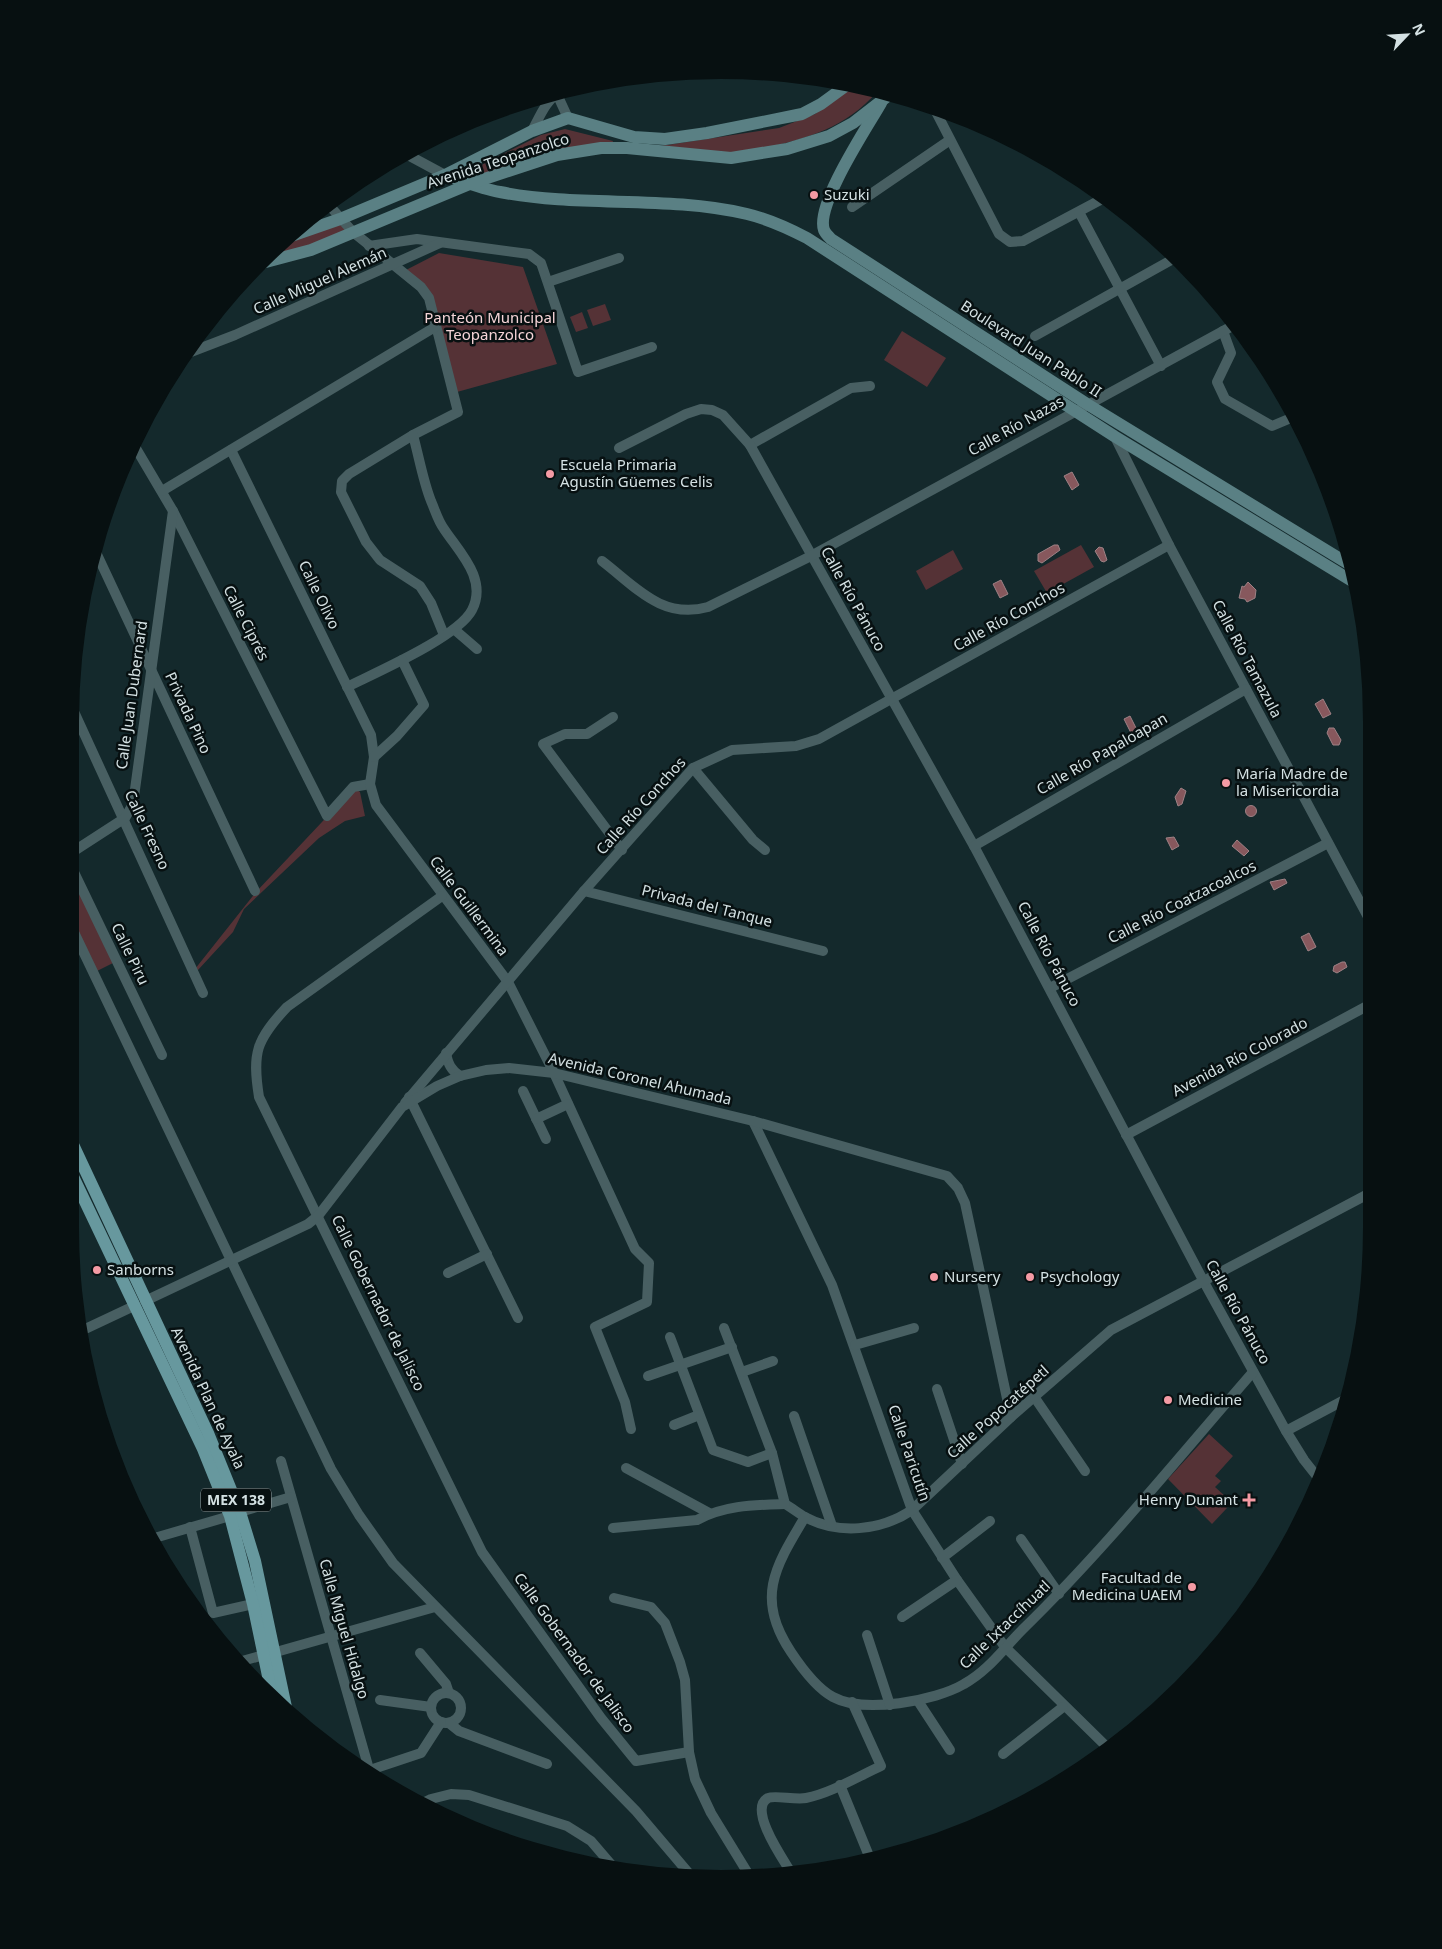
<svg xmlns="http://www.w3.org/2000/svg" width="1442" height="1949" font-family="'Noto Sans',sans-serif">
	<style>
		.green { fill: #553236 }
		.water { fill: #87585d; stroke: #9e8185 }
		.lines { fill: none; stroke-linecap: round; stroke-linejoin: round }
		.street { stroke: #485f62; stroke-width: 10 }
		.secondary { stroke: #5a8084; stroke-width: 12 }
		.primary { stroke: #67989e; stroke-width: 12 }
		.poi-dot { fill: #f49aa4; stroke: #071011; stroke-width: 2 }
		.labels { text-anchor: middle; stroke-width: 5; stroke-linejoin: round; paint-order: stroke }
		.shield { fill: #071011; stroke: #96a2a4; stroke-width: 1 }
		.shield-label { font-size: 14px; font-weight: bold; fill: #d4e1e3 }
		.street-label { font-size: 15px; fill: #d4e1e3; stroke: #071011 }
		.poi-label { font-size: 15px; fill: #d4e1e3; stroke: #071011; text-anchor: start }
		.park-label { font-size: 15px; fill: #f5d4d7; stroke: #071011 }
	</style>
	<rect width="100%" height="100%" fill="#14292c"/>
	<g class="green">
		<path d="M850 86 877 92C846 127 808 139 763 148 752 150 741 154 730 154 705 156 678 149 654 147L779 128 815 114Z"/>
		<path d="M565 129 613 141 612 144 482 174 480 170 483 164 541 135Z"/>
		<path d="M340 219 353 232 262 263 291 236Z"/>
		<path d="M439 253 523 267 557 364 457 392 430 299 406 270Z"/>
		<path d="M605 304 611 320 593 326 587 310Z"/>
		<path d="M582 312 588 328 576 332 570 317Z"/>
		<path d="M902 331 946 358 927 387 884 360Z"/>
		<path d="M1081 545 1094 567 1047 593 1034 571Z"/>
		<path d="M953 550 963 569 926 590 916 571Z"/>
		<path d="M354 788 360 792 365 816 345 821 319 838 244 909 233 932 198 970 195 969 256 892Z"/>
		<path d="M71 866 117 961 93 973 71 926Z"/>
		<path d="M1209 1434 1233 1456 1215 1476 1221 1481 1215 1487 1226 1497 1221 1502 1227 1508 1212 1524 1168 1479Z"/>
	</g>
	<g class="water">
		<path d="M1072 472 1079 485 1072 490 1064 476Z"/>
		<path d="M1054 545H1058L1060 550 1042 563 1038 561V554Z"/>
		<path d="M1099 547 1103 548 1107 560 1104 562 1101 561 1095 551Z"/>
		<path d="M1001 580 1008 594 1000 598 993 584Z"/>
		<path d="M1248 582 1256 590 1255 598 1247 602 1245 599 1239 598 1242 586 1244 587Z"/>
		<path d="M1323 699 1331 714 1323 718 1315 704Z"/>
		<path d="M1130 716 1137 730 1131 733 1124 719Z"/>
		<path d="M1329 728H1334L1341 740 1339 745H1333L1327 733Z"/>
		<path d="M1181 788 1186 791 1182 804 1178 806 1175 797Z"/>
		<circle cx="1251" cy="811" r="5.5"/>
		<path d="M1174 837 1179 846 1172 850 1166 838Z"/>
		<path d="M1237 840 1249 851 1244 856 1232 846Z"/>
		<path d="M1285 879 1287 883 1274 890 1270 882Z"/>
		<path d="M1309 933 1316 947 1308 951 1301 937Z"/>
		<path d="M1342 962H1345L1347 967 1337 973 1333 971 1334 966Z"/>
	</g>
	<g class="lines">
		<g class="street">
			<path d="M556 92 568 118"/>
			<path d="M933 106 999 234 1010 242 1023 241 1104 198"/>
			<path d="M532 131C539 118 547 97 562 91"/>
			<path d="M406 154 445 175"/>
			<path d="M327 203 353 232 421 287 429 298 458 412 413 435 349 474 342 481 341 492 366 542 380 560 420 586 431 603 444 635"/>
			<path d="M852 207 950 140"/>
			<path d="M1079 212 1161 366"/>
			<path d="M369 246 417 239 529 254 541 263 578 372 652 347"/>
			<path d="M548 282 619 258"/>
			<path d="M1223 331 1231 353 1217 382 1225 399 1272 426 1291 418"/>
			<path d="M1035 336 1175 258"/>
			<path d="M183 355 235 335 440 243"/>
			<path d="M1114 435 1169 545 1368 917"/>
			<path d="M134 445 173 511 327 816 353 787 370 784"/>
			<path d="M750 445 851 388 870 386"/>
			<path d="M619 448 686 414 701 409 712 410 723 415 750 445 974 846 1204 1282 1286 1431 1304 1460 1319 1479"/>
			<path d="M231 450 371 735 374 757 370 784 376 805 508 982 554 1073 635 1249 649 1263 647 1302 595 1327 625 1402 631 1429"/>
			<path d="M162 491 435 327"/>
			<path d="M94 548 255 891"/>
			<path d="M602 561C636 587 662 620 708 607L811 556 1236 324"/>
			<path d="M455 630 477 649"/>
			<path d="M347 687C377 672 458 637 472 610 488 579 459 552 444 529 438 521 435 510 431 501 423 481 419 457 413 435"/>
			<path d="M71 705 203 993"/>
			<path d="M613 717 587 734H565L543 744 622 850"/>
			<path d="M374 757 397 736 424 705 402 660"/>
			<path d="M693 768 753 840 765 850"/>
			<path d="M974 846 1246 689"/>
			<path d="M71 853 125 818 133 804 173 511"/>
			<path d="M71 866 162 1055"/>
			<path d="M584 891 823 951"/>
			<path d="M442 896 287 1007C256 1040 252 1053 259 1097L482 1552 601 1718 636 1761 689 1752"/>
			<path d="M71 926 331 1469 359 1515 393 1563 636 1811 692 1877"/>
			<path d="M1050 988 1328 843"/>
			<path d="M446 1053C448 1064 451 1070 460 1076"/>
			<path d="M523 1091 546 1139"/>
			<path d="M409 1097 518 1318"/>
			<path d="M405 1103 584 891 693 768 732 750 796 746 819 739 1169 545"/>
			<path d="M536 1119 568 1104"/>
			<path d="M753 1121 832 1285 912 1510 957 1580 1005 1647 1109 1749"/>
			<path d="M1126 1135 1369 1005"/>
			<path d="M448 1273 487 1254"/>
			<path d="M145 1301 308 1224 318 1216 402 1107 437 1086 460 1076 486 1070 509 1068 554 1073 753 1121 947 1176 958 1188 965 1203 1011 1417"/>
			<path d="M724 1328 772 1453 785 1504C792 1508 798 1513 805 1517 838 1535 881 1531 912 1510L1011 1417 1111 1330 1370 1193"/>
			<path d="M83 1330 134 1306"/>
			<path d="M670 1337 713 1450 748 1462 772 1453"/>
			<path d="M855 1345 914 1328"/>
			<path d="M742 1372 773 1361"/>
			<path d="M648 1376 732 1347"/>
			<path d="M937 1389 962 1464"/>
			<path d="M1035 1398 1085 1471"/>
			<path d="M794 1416 832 1526"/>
			<path d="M674 1425 699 1415"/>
			<path d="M1286 1431 1350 1397"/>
			<path d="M281 1461 369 1769"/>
			<path d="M626 1468 709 1513"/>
			<path d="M240 1512 291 1497"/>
			<path d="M805 1517C775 1567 755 1598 791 1652 801 1667 816 1688 833 1697 864 1714 935 1701 964 1684 988 1671 1004 1648 1023 1629 1105 1549 1178 1458 1253 1372"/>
			<path d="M190 1527 213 1613 253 1604"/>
			<path d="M613 1528 697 1520C725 1505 755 1505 785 1504"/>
			<path d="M151 1539 230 1516"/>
			<path d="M1021 1539 1059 1594"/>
			<path d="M942 1558 990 1521"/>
			<path d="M614 1598 651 1607 665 1623 680 1662 685 1680 689 1752 695 1779 711 1813 749 1875"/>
			<path d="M902 1617 957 1580"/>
			<path d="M867 1635 890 1705"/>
			<path d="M276 1652 435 1607"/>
			<path d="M420 1653 446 1684 449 1693"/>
			<path d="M242 1661 264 1655"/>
			<circle cx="446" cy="1708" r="15"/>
			<path d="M380 1700 431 1707"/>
			<path d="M918 1701 950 1750"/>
			<path d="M449 1723 459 1731 547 1764"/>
			<path d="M1003 1754 1063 1707"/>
			<path d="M370 1770 421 1753 441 1722"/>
			<path d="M840 1785 869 1856"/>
			<path d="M421 1804 431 1799 451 1794 469 1795 567 1826 591 1841 615 1869"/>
			<path d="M792 1874C785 1862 747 1809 768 1798 775 1795 795 1800 806 1798 831 1793 857 1777 881 1766L852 1702"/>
		</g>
		<g class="secondary">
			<path d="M881 103C868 126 815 205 824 230 825 233 829 237 831 239L1087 404 1347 563"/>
			<path d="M445 175C463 181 481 189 500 192 581 208 666 195 747 214 768 219 788 228 807 238L1114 436 1352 581"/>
			<path d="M291 236 340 219 445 175 532 131 568 118 634 137 665 139 707 133 802 114 821 104 847 85"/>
			<path d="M262 263 311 250 472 183 557 155 601 148H627L731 158 787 149 829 136 853 123 889 95"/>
		</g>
		<g class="primary">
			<path d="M70 1138 208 1433 240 1512 255 1561 287 1712"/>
			<path d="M70 1170 203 1449 230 1516 253 1604 272 1695"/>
		</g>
	</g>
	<g class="poi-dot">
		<circle cx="814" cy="195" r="5"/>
		<circle cx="550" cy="474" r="5"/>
		<circle cx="1226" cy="783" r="5"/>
		<circle cx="97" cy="1270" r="5"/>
		<circle cx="934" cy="1277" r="5"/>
		<circle cx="1030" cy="1277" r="5"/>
		<circle cx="1168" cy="1400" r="5"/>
		<path d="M1246.5 1492.5h5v5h5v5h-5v5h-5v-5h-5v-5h5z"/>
		<circle cx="1192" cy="1587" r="5"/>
	</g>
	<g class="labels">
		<rect class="shield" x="201" y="1488.5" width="70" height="23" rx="4"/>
		<g class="shield-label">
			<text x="236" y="1505">MEX 138</text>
		</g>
		<g class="street-label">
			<text transform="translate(498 161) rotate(-18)" y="5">Avenida Teopanzolco</text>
			<text transform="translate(320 281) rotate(-24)" y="5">Calle Miguel Alemán</text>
			<text transform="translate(1031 349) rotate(33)" y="5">Boulevard Juan Pablo II</text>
			<text transform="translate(1016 426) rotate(-29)" y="5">Calle Río Nazas</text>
			<text transform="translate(319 595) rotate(64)" y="5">Calle Olivo</text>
			<text transform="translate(853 599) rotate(61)" y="5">Calle Río Pánuco</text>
			<text transform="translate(1009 617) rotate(-29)" y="5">Calle Río Conchos</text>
			<text transform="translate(246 623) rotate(63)" y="5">Calle Ciprés</text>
			<text transform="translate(1247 659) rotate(62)" y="5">Calle Río Tamazula</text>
			<text transform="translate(132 695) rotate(-82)" y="5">Calle Juan Dubernard</text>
			<text transform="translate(188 713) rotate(65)" y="5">Privada Pino</text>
			<text transform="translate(1102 754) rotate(-30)" y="5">Calle Río Papaloapan</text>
			<text transform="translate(641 806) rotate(-48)" y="5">Calle Río Conchos</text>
			<text transform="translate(147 830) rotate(65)" y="5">Calle Fresno</text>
			<text transform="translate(1182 902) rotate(-27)" y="5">Calle Río Coatzacoalcos</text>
			<text transform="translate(469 906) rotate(53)" y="5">Calle Guillermina</text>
			<text transform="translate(707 906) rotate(14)" y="5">Privada del Tanque</text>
			<text transform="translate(130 954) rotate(64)" y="5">Calle Piru</text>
			<text transform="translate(1049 954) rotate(62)" y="5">Calle Río Pánuco</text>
			<text transform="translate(1240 1057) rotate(-28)" y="5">Avenida Río Colorado</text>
			<text transform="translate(640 1079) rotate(13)" y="5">Avenida Coronel Ahumada</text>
			<text transform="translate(378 1303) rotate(64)" y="5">Calle Gobernador de Jalisco</text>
			<text transform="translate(1238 1312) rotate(61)" y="5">Calle Río Pánuco</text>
			<text transform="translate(208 1398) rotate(65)" y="5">Avenida Plan de Ayala</text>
			<text transform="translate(998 1412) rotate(-42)" y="5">Calle Popocatépetl</text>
			<text transform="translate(909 1453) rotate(71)" y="5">Calle Paricutín</text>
			<text transform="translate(1005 1625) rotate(-44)" y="5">Calle Ixtaccíhuatl</text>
			<text transform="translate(344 1629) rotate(74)" y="5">Calle Miguel Hidalgo</text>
			<text transform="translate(574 1653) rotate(54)" y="5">Calle Gobernador de Jalisco</text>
		</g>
		<g class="poi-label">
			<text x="824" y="200">Suzuki</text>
			<text x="560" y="470">Escuela Primaria<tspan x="560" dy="17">Agustín Güemes Celis</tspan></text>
			<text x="1236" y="779">María Madre de<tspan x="1236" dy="17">la Misericordia</tspan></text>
			<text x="107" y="1275">Sanborns</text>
			<text x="944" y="1282">Nursery</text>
			<text x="1040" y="1282">Psychology</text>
			<text x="1178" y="1405">Medicine</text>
			<text x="1238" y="1505" text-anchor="end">Henry Dunant</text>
			<text x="1182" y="1583" text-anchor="end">Facultad de<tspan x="1182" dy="17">Medicina UAEM</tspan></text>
		</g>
		<g class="park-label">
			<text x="490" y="323">Panteón Municipal<tspan x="490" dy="17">Teopanzolco</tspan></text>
		</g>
	</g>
	<path d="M0 0H1442V1949H0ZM721 79H721A642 642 0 0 1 1363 721V1228A642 642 0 0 1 721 1870H721A642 642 0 0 1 79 1228V721A642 642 0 0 1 721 79Z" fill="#071011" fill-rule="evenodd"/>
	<g transform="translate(1407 35) rotate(65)" stroke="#071011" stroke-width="4" paint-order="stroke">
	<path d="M0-4L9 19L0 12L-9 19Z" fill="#d4e1e3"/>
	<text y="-8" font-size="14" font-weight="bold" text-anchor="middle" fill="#d4e1e3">N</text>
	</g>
</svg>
